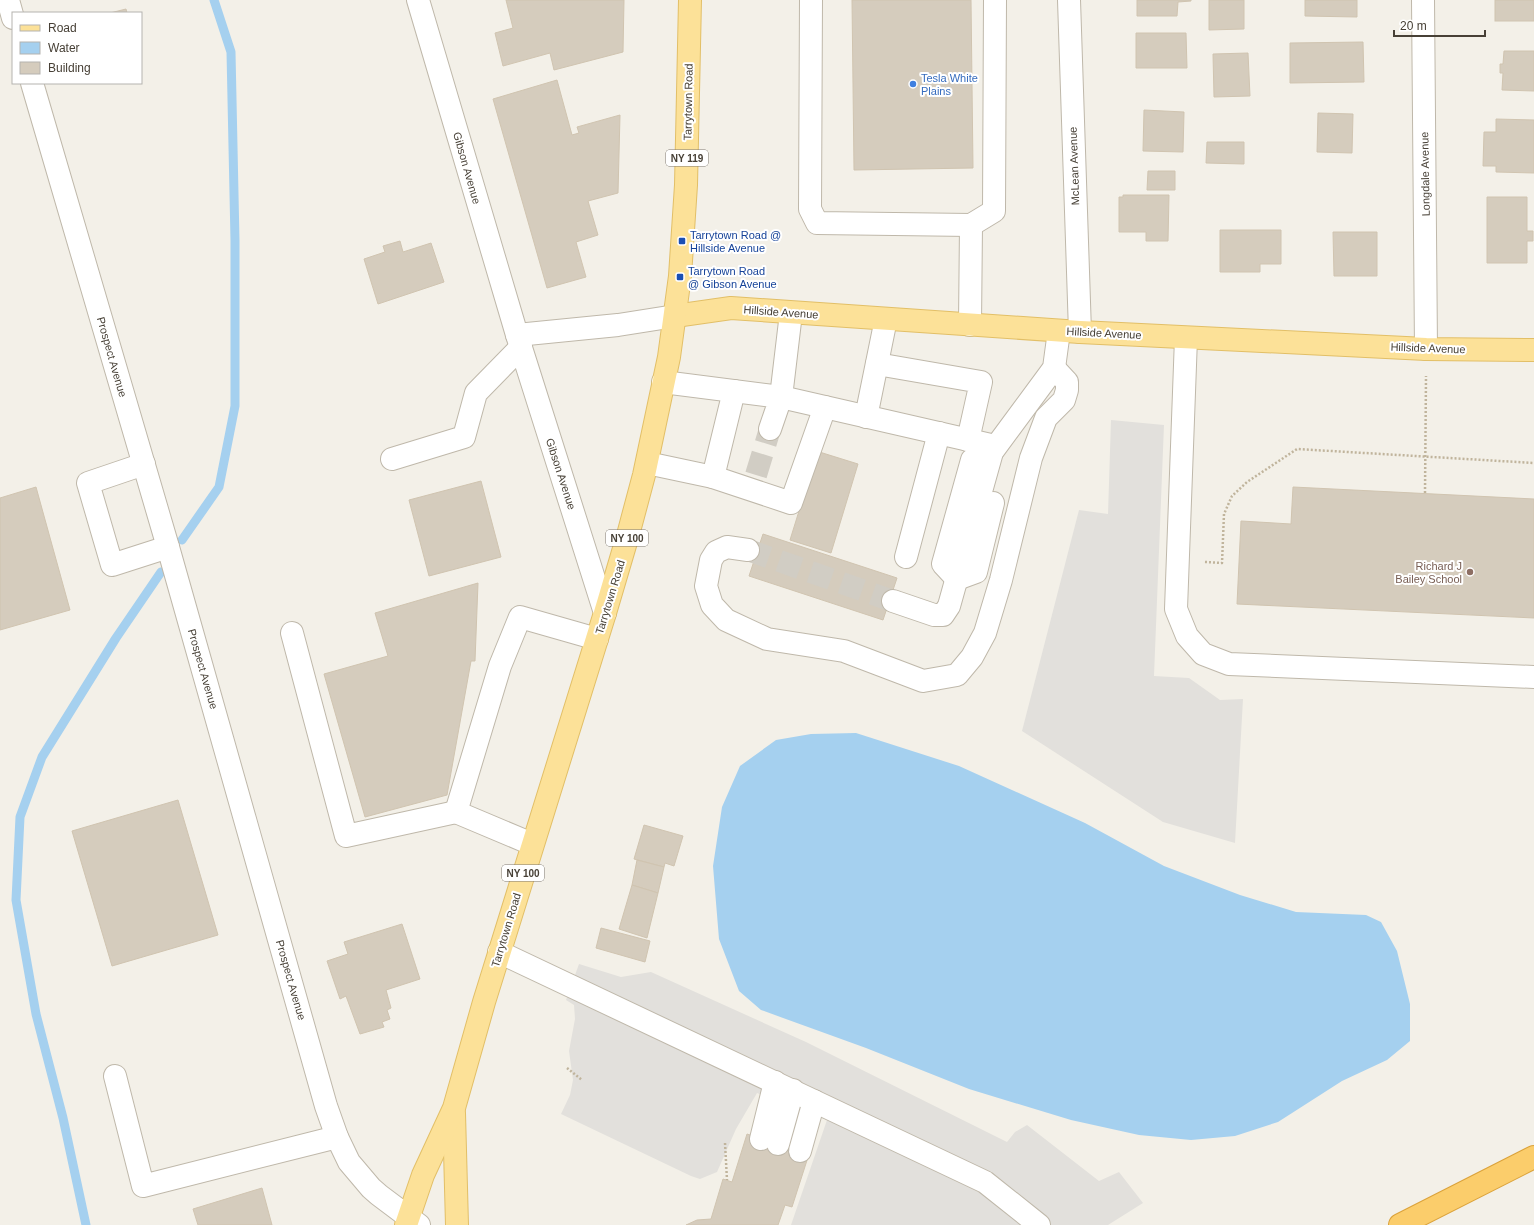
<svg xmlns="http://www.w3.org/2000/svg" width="1534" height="1225" font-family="Helvetica,sans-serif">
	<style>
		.parking { fill: #e2e0dc }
		.water { fill: #a5d0ef }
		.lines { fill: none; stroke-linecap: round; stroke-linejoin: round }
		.stream { stroke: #a5d0ef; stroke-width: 9 }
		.building { fill: #d5ccbd; stroke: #d0c4b0 }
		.minor-tunnel { stroke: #d1cdc4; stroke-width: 22; stroke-dasharray: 22 11; stroke-linecap: butt }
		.minor-casing { stroke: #bfb8aa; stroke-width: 24 }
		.major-casing { stroke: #e2bf67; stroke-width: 24 }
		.highway-casing { stroke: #dba23a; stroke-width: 24 }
		.path { stroke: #c0b49c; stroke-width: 2.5; stroke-dasharray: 2 2; stroke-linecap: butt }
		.minor { stroke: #fff; stroke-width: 22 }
		.major { stroke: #fce198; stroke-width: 22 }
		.highway { stroke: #fbcd6b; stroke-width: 22 }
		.shop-dot { fill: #3f7fe0; stroke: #fff; stroke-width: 1.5 }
		.transit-dot { fill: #1a4fb4; stroke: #fff; stroke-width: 1.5 }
		.education-dot { fill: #8d6e63; stroke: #fff; stroke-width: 1.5 }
		.labels { text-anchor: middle; stroke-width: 4; stroke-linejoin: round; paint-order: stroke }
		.shield { fill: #fff; stroke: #7e7972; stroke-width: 1 }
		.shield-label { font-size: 10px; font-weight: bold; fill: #474036 }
		.shop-label { font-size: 11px; fill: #366cbe; stroke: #fff; text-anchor: start }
		.street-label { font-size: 11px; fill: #474036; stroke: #fff }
		.transit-label { font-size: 11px; fill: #164399; stroke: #fff; text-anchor: start }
		.education-label { font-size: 11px; fill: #785e54; stroke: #fff; text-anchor: end }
	</style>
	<rect width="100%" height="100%" fill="#f3f0e8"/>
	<g class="parking">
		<path d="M1111 420 1164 425 1154 676 1189 678 1220 700 1243 699 1235 843 1163 822 1022 731 1079 510 1108 514Z"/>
		<path d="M579 964 621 977 651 972 806 1042 1007 1142 1015 1132 1027 1125 1099 1181 1119 1172 1143 1203 1108 1225H791L827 1120 757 1093 736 1129 717 1172 700 1179 691 1176 561 1114 570 1095 573 1080 569 1051 575 1019 574 1005 566 1000Z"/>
	</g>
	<path class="water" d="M856 733 959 766 1085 823 1164 866 1240 895 1296 912 1366 915 1381 922 1397 951 1410 1004V1041L1387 1060 1342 1081 1278 1122 1235 1136 1191 1140 1139 1135 1071 1120 969 1089 866 1048 761 1010 739 991 719 939 713 866 722 807 740 766 776 740 811 734Z"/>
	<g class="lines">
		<g class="stream">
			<path d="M182 540 219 487 235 406V241L231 52 214 0"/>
			<path d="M86 1225 63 1118 36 1014 16 900 20 817 42 757 116 638 161 572"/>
		</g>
	</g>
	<g class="building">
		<path d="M506 0H624L623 52 554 70 550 53 503 66 495 33 513 28Z"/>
		<path d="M852 0H971L973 168 854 170Z"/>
		<path d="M1137 0H1191V1L1178 2 1177 16H1137Z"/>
		<path d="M1209 0H1244V29L1209 30Z"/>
		<path d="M1305 0H1357V17L1305 16Z"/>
		<rect x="1495" y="0" width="39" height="21"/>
		<path d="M126 9 127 13H110Z"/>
		<path d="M1136 33H1186L1187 68H1136Z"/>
		<path d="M1363 42 1364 82 1290 83V43Z"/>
		<path d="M1504 51H1534V91L1502 90 1503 73H1500V64H1503Z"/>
		<path d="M1248 53 1250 96 1214 97 1213 54Z"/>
		<path d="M557 80 572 135 579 133 577 127 620 115 618 193 588 201 598 235 576 242 586 277 547 288 493 99Z"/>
		<path d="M1144 110 1184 112 1183 152 1143 151Z"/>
		<path d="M1318 113 1353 114 1352 153 1317 152Z"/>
		<path d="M1496 119 1534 120V173L1496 172V166H1483L1484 132H1496Z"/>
		<path d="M1207 142H1244V164L1206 163Z"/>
		<path d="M1148 171H1175V190H1147Z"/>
		<path d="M1123 195H1169L1168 241H1146V232H1119V197H1123Z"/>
		<path d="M1487 197H1527V231H1533V241H1527V263H1487Z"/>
		<path d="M1220 230H1281V264H1260V272H1220Z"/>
		<path d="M1333 232H1377V276H1334Z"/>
		<path d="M400 241 403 252 431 243 444 282 378 304 364 259 385 252 383 246Z"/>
		<path d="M813 450 858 464 831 553 790 540 808 482Z"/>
		<path d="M481 481 501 557 429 576 409 500Z"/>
		<path d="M36 487 70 610 0 630V498Z"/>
		<path d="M1293 487 1534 499V618L1237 604 1241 521 1291 524Z"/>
		<path d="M763 534 897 578 883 620 749 576Z"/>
		<path d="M478 583 475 661H471L447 795 365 817 324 674 388 656 375 613Z"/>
		<path d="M178 800 218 935 112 966 72 831Z"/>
		<path d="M644 825 683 836 674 866 665 863 664 867 634 859Z"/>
		<path d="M637 860 664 867 658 893 632 885Z"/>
		<path d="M632 885 658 893 647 938 619 929Z"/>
		<path d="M402 924 420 979 386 990 391 1008 387 1010 390 1019 382 1022 384 1027 360 1034 346 996 340 999 327 961 348 954 344 942Z"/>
		<path d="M601 928 650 941 645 962 596 948Z"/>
		<path d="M747 1134 809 1154 792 1207 785 1205 778 1225H686L697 1220 711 1219 723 1179 732 1182Z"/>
		<path d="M262 1188 272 1225H198L193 1209Z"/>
	</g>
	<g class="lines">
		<g class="minor-tunnel">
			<path d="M756 475 770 429"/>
			<path d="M748 550 893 601"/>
		</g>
		<defs>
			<g id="minor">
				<path d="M8 0 13 18"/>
				<path d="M418 0 517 335 605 613"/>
				<path d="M811 0 810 209 817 223 971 225 994 211 995 0"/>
				<path d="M1069 0 1080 332"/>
				<path d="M1423 0 1426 349"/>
				<path d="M32 83 168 547 326 1106 337 1137 349 1162 371 1188 379 1195 419 1225"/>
				<path d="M791 313 781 397 995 446"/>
				<path d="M970 325 971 225"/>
				<path d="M517 335 618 325 675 316"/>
				<path d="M1186 338 1176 609 1187 636 1203 654 1229 664 1534 677"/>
				<path d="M877 364 981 382 968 440"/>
				<path d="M663 382 781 397 770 429"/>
				<path d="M866 417 886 319"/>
				<path d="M392 459 464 437 476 393 521 347"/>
				<path d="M647 463 713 477 791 503 825 407"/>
				<path d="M144 464 88 483 112 565 168 547"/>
				<path d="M713 477 734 391"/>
				<path d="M748 550 727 547 716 552 711 560 706 586 712 605 726 620 767 639 844 651 923 681 957 675 972 657 985 633 1001 580 1031 458 1046 418 1064 400 1067 390V382L1054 368"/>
				<path d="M906 557 939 433"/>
				<path d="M957 579 943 564 972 460 992 452"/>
				<path d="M957 579 976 572 993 503"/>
				<path d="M893 601 934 615H943L949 606 992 452 1054 368 1059 331"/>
				<path d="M292 633 346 836 456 812"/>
				<path d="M532 844 456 812 500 666 520 617 597 639"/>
				<path d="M499 952 985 1182 1039 1225"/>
				<path d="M115 1076 143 1186 337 1137"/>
				<path d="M761 1139 775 1082"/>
				<path d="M778 1144 793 1090"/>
				<path d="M800 1151 814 1101"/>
			</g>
			<g id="major">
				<path d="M675 316 731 308 1080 332 1426 349 1534 350"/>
				<path d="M454 1113 457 1225"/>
				<path d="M406 1225 423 1175 454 1108 484 1002 605 613 628 535 644 475 669 357 680 276 686 185 690 0"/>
			</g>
			<path id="highway" d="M1400 1225 1534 1157"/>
		</defs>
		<use href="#minor" class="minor-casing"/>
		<use href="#major" class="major-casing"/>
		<use href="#highway" class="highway-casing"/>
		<g class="path">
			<path d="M1425 493 1426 376"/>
			<path d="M1205 562 1222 563 1224 514 1232 496 1247 482 1297 449 1534 463"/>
			<path d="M567 1068 582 1080"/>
			<path d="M725 1143 727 1180"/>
		</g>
		<use href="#minor" class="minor"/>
		<use href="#major" class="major"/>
		<use href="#highway" class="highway"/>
	</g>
	<circle class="shop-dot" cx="913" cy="84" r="4"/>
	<g class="transit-dot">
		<rect x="678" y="237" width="8" height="8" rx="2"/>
		<rect x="676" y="273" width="8" height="8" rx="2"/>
	</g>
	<circle class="education-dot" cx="1470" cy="572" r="4"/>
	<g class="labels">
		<g class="shield">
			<rect x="666" y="150" width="42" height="16" rx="3"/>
			<rect x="606" y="530" width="42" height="16" rx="3"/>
			<rect x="502" y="865" width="42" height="16" rx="3"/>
		</g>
		<g class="shield-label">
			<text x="687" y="162">NY 119</text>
			<text x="627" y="542">NY 100</text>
			<text x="523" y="877">NY 100</text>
		</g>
		<g class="shop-label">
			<text x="921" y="82">Tesla White<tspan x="921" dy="13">Plains</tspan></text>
		</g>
		<g class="street-label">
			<text transform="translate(688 102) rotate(-89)" y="4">Tarrytown Road</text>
			<text transform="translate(1074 166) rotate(-92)" y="4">McLean Avenue</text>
			<text transform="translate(467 168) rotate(74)" y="4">Gibson Avenue</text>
			<text transform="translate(1425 174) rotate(-91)" y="4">Longdale Avenue</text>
			<text transform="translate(781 312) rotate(4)" y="4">Hillside Avenue</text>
			<text transform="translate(1104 333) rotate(3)" y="4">Hillside Avenue</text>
			<text transform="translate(1428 348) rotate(2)" y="4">Hillside Avenue</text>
			<text transform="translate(112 357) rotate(74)" y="4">Prospect Avenue</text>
			<text transform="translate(561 474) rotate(72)" y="4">Gibson Avenue</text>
			<text transform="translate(610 597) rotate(-73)" y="4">Tarrytown Road</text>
			<text transform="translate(203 669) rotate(74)" y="4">Prospect Avenue</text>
			<text transform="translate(506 930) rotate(-73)" y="4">Tarrytown Road</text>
			<text transform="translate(291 980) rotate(74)" y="4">Prospect Avenue</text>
		</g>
		<g class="transit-label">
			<text x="690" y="239">Tarrytown Road @<tspan x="690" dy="13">Hillside Avenue</tspan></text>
			<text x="688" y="275">Tarrytown Road<tspan x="688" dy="13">@ Gibson Avenue</tspan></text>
		</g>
		<g class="education-label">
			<text x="1462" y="570">Richard J<tspan x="1462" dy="13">Bailey School</tspan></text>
		</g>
	</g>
	<rect x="12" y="12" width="130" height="72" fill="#ffffff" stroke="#b5b3af"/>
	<rect x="20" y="25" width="20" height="6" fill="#fce198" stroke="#b5b3af"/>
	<text x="48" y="32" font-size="12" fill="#474036">Road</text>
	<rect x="20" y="42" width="20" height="12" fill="#a5d0ef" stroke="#b5b3af"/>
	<text x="48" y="52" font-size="12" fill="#474036">Water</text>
	<rect x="20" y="62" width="20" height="12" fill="#d5ccbd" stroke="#b5b3af"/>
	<text x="48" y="72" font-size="12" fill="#474036">Building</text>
	<path d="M1394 30v6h91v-6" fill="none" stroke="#474036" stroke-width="2"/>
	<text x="1400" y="30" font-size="12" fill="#474036" stroke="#ffffff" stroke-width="3" paint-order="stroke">20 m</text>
</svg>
